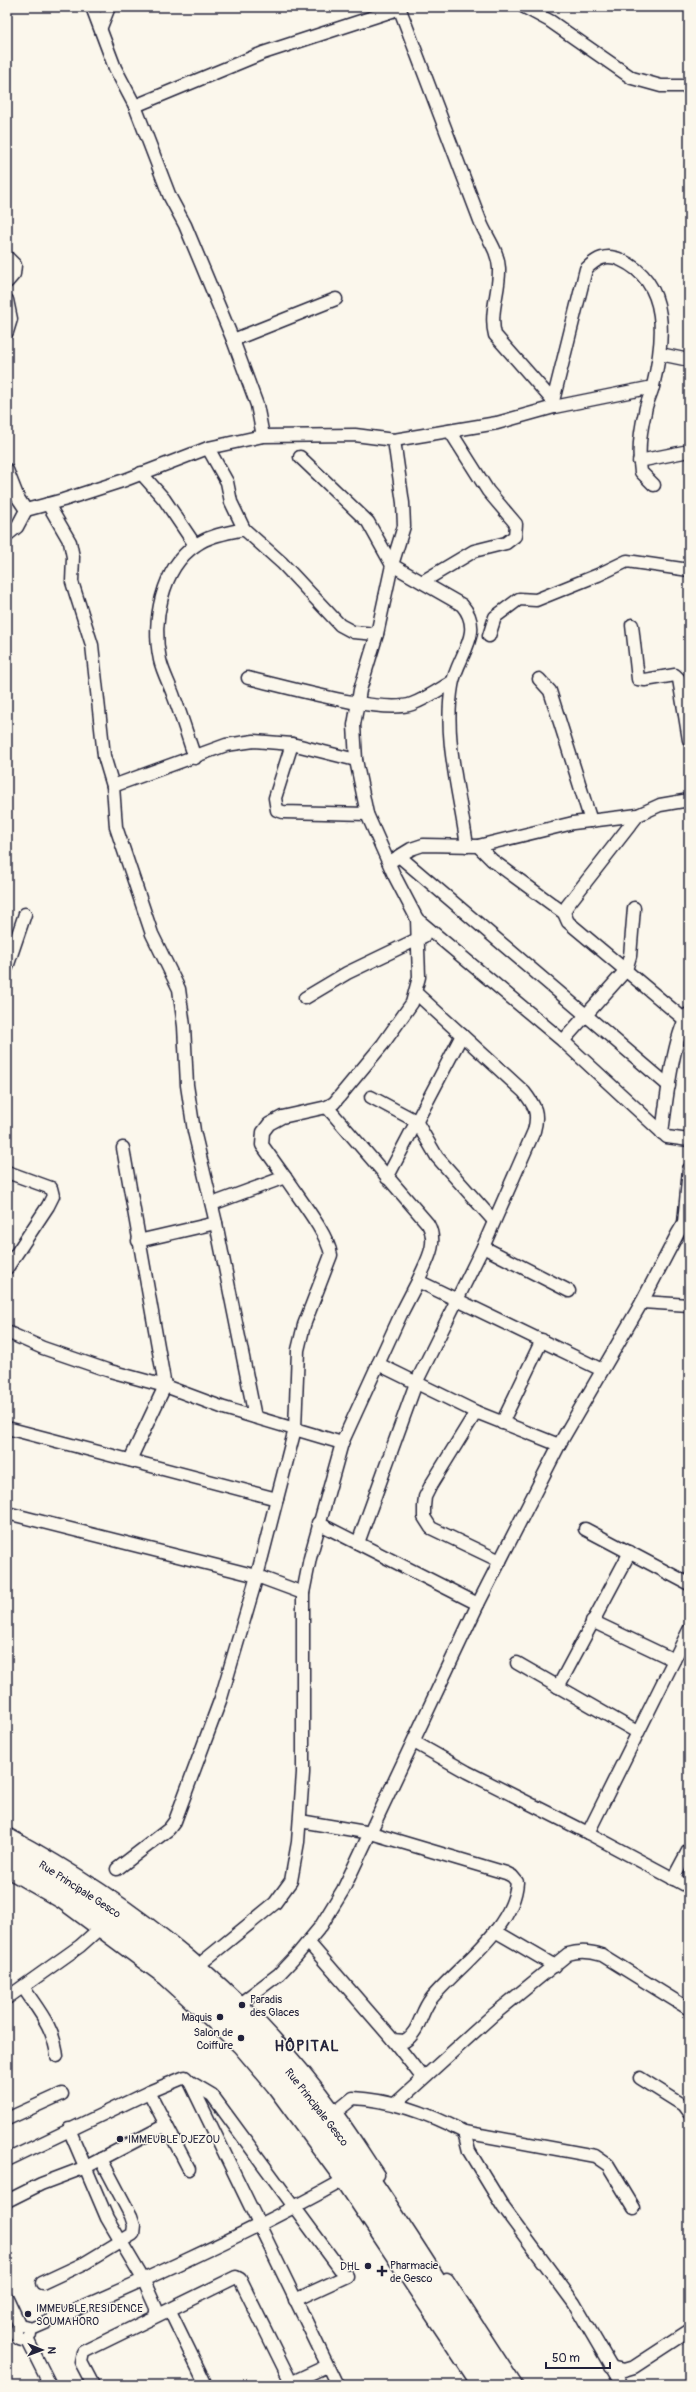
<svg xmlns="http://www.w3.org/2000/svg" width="696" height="2392" font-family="Pangolin,sans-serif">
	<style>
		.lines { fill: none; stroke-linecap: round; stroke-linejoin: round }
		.minor-casing { stroke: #22223b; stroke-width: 15 }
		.major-casing { stroke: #22223b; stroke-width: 18 }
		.minor { stroke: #fbf7ec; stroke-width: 12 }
		.major { stroke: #fbf7ec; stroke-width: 15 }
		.poi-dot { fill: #22223b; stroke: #fbf7ec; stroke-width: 1.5 }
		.labels { text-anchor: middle; stroke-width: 3; stroke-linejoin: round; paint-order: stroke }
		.street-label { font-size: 11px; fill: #22223b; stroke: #fbf7ec }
		.poi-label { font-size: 11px; fill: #22223b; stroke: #fbf7ec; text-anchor: start }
		.district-label { font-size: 15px; font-weight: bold; letter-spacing: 1px; fill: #22223b; stroke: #fbf7ec }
	</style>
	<rect width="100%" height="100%" fill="#fbf7ec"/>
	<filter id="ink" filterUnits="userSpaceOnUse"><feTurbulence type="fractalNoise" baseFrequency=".025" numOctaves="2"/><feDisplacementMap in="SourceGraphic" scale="8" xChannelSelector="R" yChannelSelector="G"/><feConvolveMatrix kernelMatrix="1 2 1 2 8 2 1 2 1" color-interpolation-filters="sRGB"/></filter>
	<g filter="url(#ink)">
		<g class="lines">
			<defs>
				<g id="minor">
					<path d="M92 7 115 68 135 106 170 197 185 225 233 340 257 405 263 436"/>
					<path d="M399 7 481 223C487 238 498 250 499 268 500 291 489 312 495 335L553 401 554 407"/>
					<path d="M524 7 550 21 632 78 661 86H689"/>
					<path d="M101 27 109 7"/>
					<path d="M135 106 263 53 392 11 398 7"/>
					<path d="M7 257 15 265 14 274 7 282"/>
					<path d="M7 300 11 319 7 332"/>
					<path d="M233 340 336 299"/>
					<path d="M660 354 689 360"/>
					<path d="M553 401 586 269C596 259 606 253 621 260 671 283 664 341 653 386 651 395 646 403 645 412 640 432 638 452 641 472L654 485"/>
					<path d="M394 440 403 503 404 526 392 565 377 634 360 690 354 725 356 760 367 814 394 875 417 919 563 1041 667 1137 689 1140"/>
					<path d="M208 448 227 482 231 502 244 529 282 563 340 625 353 632 377 634"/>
					<path d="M300 457 368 522 392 565 462 605C486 633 456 657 452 686 443 738 460 794 467 846"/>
					<path d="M639 461 689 451"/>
					<path d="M7 470 18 498 26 510"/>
					<path d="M141 473 164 499 195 545"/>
					<path d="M48 504 70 542 73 557 72 582 92 645 104 756 113 786 116 827 152 934 179 989 184 1026 187 1085 194 1131 216 1223 255 1417"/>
					<path d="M26 510 63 500 125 480 208 448 263 436 355 435 394 440 497 423 554 407 653 387"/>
					<path d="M7 535 17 527 26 510"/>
					<path d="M422 582 474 551 506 543 515 536 516 524 488 491 450 431"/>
					<path d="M632 625 638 679 645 680 675 675 679 679 689 740"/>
					<path d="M489 636 495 617 519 599 536 600 598 575 627 561 689 570"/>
					<path d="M248 678C284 686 382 715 412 704 426 699 440 689 452 682"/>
					<path d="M539 679 550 691 591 821"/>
					<path d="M292 744 275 798 277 810 283 812 367 814"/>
					<path d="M195 758C188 738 182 717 174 697 170 685 163 673 160 660 152 623 161 568 196 545 210 535 227 533 244 529"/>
					<path d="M113 786 226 745 254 741 292 744 356 760"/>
					<path d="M478 846 492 860 564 913 568 922 685 1020"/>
					<path d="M399 856 669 1086"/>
					<path d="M393 860 411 849 423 845 478 846 573 823 638 815"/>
					<path d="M564 913 567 906 638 815 660 805 689 800"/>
					<path d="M7 967 25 914"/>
					<path d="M305 998 347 973 424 936"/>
					<path d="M563 1041 626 970 630 956 634 908"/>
					<path d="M371 1097 416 1121 437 1157 494 1221"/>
					<path d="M327 1107 428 1224C439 1244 426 1262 418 1281L602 1370"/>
					<path d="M662 1133C666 1103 673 1038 688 1014"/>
					<path d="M123 1148 165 1386 130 1460"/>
					<path d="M7 1172 51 1188 53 1196 48 1206 7 1268"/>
					<path d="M387 1178 462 1035"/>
					<path d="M212 1204 285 1177 262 1145 263 1132 269 1124 282 1117 327 1107 334 1103 383 1044 412 1003 419 977 417 919"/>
					<path d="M684 1223 689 1169"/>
					<path d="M138 1241 216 1223"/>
					<path d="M483 1247 569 1291"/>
					<path d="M642 1302 689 1305"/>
					<path d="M7 1332 43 1348 110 1371 165 1386 224 1408 342 1443"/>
					<path d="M378 1364 476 1412 559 1445"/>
					<path d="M476 1412 431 1485 425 1497 424 1507V1517L431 1528 500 1561"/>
					<path d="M502 1423 542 1340"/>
					<path d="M7 1428 277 1499"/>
					<path d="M7 1513 257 1576 303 1593"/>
					<path d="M318 1523 478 1604"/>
					<path d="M585 1529 689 1584"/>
					<path d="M358 1543 416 1383 483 1247 534 1131C539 1113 535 1106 524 1092L416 993"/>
					<path d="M592 1621 674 1660"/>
					<path d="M517 1663 637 1732"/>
					<path d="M558 1687 630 1552"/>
					<path d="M414 1742 467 1772 588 1833 689 1887"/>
					<path d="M300 1821 371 1833 506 1873 512 1876 517 1882C514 1929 458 1966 431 1999 420 2013 420 2031 405 2041L393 2040 308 1942"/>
					<path d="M588 1833 689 1630"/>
					<path d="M7 1834C135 1902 250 1995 336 2113 351 2133 364 2154 378 2175"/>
					<path d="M117 1869 169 1829 175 1821 221 1698 257 1576 295 1429 298 1350 304 1325 331 1255C328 1234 298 1197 285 1177"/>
					<path d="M7 1871 61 1902 165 1979 239 2047 273 2087 342 2181 478 2385"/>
					<path d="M673 1879 689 1849"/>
					<path d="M495 1931 555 1966"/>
					<path d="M200 1964 275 1903 291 1881 298 1842 303 1773V1593L310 1558 342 1443 401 1314 418 1281"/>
					<path d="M23 1987C38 2010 54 2027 57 2056"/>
					<path d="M7 1998 80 1946 99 1929"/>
					<path d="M241 2003 279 1974 297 1955 321 1926 343 1890 478 1604 559 1445 642 1302 678 1233 684 1223 689 1222"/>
					<path d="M393 2040 422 2077"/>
					<path d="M640 2078 683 2105 689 2113"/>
					<path d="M190 2082 212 2095 340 2269"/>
					<path d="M149 2092 189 2169"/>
					<path d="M395 2104 492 2016 568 1954C580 1950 590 1951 602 1955L689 2009"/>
					<path d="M336 2112 353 2098C392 2100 430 2114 464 2132L595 2156 608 2165 634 2208"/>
					<path d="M7 2119 62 2094"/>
					<path d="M69 2129 107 2218 143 2279 156 2308V2315"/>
					<path d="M464 2132 469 2151 503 2207 574 2303 622 2385"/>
					<path d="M7 2160 149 2092 185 2077 190 2082 337 2385"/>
					<path d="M7 2201 41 2184 86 2167 166 2125"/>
					<path d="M447 2279 516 2385"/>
					<path d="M42 2283 85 2263 133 2234 134 2225 131 2216 101 2159"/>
					<path d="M7 2298 20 2326"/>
					<path d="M295 2300 347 2276"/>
					<path d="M170 2311 206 2385"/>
					<circle cx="23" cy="2333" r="7"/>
					<path d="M29 2330C136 2284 242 2237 342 2181"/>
					<path d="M27 2339 50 2385"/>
					<path d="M610 2367 624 2370 634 2367 689 2331"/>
					<path d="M93 2385 81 2362 83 2352 236 2277 240 2279 288 2376"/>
					<path d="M286 2385 327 2366"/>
				</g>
				<g id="major">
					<path d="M7 1846C157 1922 268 2033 365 2169 414 2239 458 2313 506 2385"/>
					<path d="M7 1859C87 1905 163 1957 228 2023 334 2129 407 2261 490 2385"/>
				</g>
			</defs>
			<use href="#minor" class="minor-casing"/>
			<use href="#major" class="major-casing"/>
			<use href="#minor" class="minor"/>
			<use href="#major" class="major"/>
		</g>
	</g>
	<g class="poi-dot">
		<circle cx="242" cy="2005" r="4"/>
		<circle cx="220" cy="2017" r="4"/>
		<circle cx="241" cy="2038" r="4"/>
		<circle cx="120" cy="2139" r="4"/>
		<circle cx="368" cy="2266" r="4"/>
		<path d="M380 2265h4v4h4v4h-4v4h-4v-4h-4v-4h4z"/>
		<circle cx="28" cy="2314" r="4"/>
	</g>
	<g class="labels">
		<g class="street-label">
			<text transform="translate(80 1889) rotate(33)" y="4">Rue Principale Gesco</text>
			<text transform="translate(317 2107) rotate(52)" y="4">Rue Principale Gesco</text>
		</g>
		<g class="poi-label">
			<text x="250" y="2003">Paradis<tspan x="250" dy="13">des Glaces</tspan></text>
			<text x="212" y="2021" text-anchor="end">Maquis</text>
			<text x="233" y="2036" text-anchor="end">Salon de<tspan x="233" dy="13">Coiffure</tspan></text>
			<text x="128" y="2143">IMMEUBLE DJEZOU</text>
			<text x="390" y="2269">Pharmacie<tspan x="390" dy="13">de Gesco</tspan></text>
			<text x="360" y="2270" text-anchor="end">DHL</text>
			<text x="36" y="2312">IMMEUBLE RESIDENCE<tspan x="36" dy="13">SOUMAHORO</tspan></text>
		</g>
		<g class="district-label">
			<text x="307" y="2051">HÔPITAL</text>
		</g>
	</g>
	<rect width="696" height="2392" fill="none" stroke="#fbf7ec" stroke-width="24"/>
	<rect x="12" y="12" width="672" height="2368" fill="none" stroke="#22223b" stroke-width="1.5" filter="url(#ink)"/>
	<g transform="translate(42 2350) rotate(91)" stroke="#fbf7ec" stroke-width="3" paint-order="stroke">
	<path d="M0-3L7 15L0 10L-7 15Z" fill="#22223b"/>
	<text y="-6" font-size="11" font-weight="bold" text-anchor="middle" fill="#22223b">N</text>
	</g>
	<path d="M546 2362v6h64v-6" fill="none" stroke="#22223b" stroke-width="2"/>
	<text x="552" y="2362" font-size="12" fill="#22223b" stroke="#fbf7ec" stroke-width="3" paint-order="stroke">50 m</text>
</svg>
